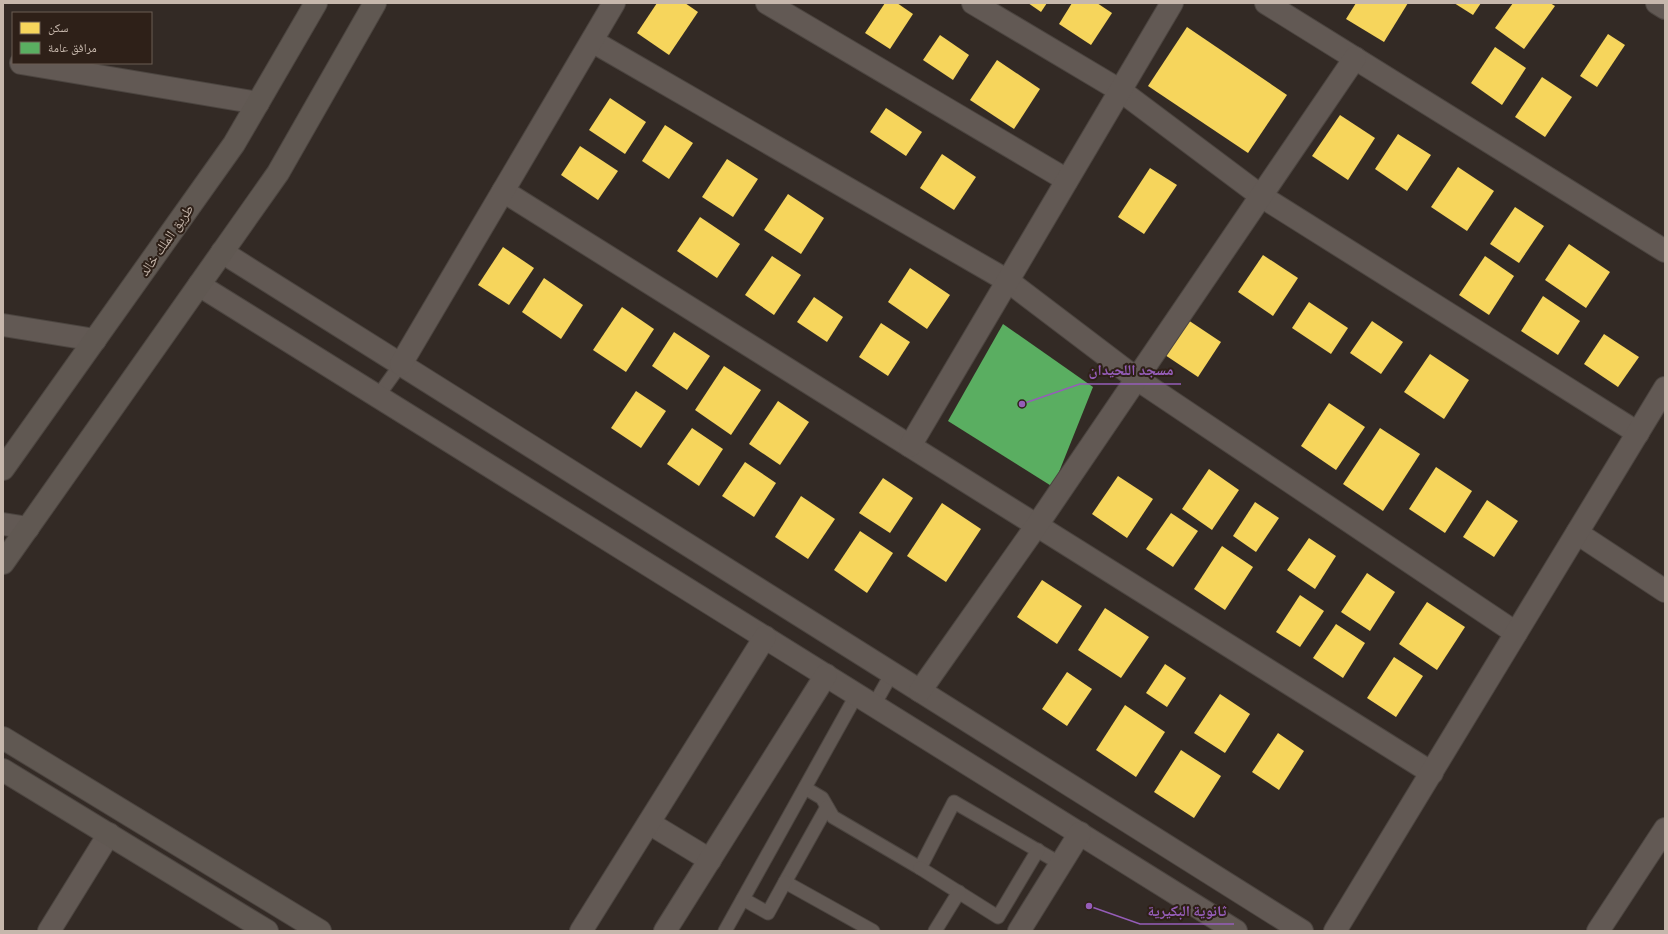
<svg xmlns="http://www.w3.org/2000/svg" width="1668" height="934" font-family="'Public Sans','Noto Naskh Arabic',sans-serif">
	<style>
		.homes { fill: #f6d55c }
		.public { fill: #5aae61 }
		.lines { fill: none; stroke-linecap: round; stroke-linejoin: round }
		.lane-casing { stroke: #4c4540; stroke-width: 15 }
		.street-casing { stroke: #4c4540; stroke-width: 24 }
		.secondary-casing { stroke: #4c4540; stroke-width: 24 }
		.lane { stroke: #625954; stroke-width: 13 }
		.street { stroke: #625954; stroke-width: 22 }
		.secondary { stroke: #605852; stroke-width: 22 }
		.labels { text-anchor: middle; stroke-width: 4; stroke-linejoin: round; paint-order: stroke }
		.street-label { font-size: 14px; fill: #c6b7ac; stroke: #2e2018 }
		.leader { fill: none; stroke: #955db8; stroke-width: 1.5 }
		.callout-dot { fill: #955db8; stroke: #2e2018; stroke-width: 1.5 }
		.callout-label { font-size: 15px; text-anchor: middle; font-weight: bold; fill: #955db8; stroke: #2e2018; stroke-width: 4; stroke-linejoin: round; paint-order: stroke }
	</style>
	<rect width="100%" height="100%" fill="#332a25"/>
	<g class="homes">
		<path d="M657 3H685L698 12 669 55 637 33Z"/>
		<path d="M885 3H897L913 14 890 49 865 33Z"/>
		<path d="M1028 3H1047L1041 12Z"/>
		<path d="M1072 3H1097L1112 13 1091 45 1059 24Z"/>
		<path d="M1356 3H1408L1384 42 1346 19Z"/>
		<path d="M1454 3H1481L1473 15Z"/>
		<path d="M1513 3H1550L1555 6 1524 49 1495 28Z"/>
		<path d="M1187 27 1287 95 1248 153 1148 86Z"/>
		<path d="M1608 34 1625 45 1597 87 1580 76Z"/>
		<path d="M940 35 969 55 953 80 923 60Z"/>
		<path d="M1495 47 1526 68 1502 105 1471 83Z"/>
		<path d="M997 60 1040 89 1014 129 970 100Z"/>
		<path d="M1542 77 1572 97 1545 137 1515 117Z"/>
		<path d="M610 98 646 122 625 154 589 130Z"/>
		<path d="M886 108 922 132 906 156 870 132Z"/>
		<path d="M1340 115 1375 138 1348 180 1312 156Z"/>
		<path d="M665 125 693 143 669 179 642 161Z"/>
		<path d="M1398 134 1431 155 1407 191 1375 169Z"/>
		<path d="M580 146 618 171 598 200 561 175Z"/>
		<path d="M942 154 976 177 954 210 920 188Z"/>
		<path d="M727 159 758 179 733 217 702 197Z"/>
		<path d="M1458 167 1494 191 1467 231 1431 207Z"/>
		<path d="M1150 168 1177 185 1144 234 1118 217Z"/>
		<path d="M788 194 824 218 801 254 764 230Z"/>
		<path d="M1515 207 1544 226 1519 263 1490 244Z"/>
		<path d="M700 217 740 244 717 278 677 251Z"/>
		<path d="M1569 244 1610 272 1586 308 1545 280Z"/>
		<path d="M503 247 534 268 509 305 478 285Z"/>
		<path d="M1263 255 1298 278 1273 316 1238 292Z"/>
		<path d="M772 256 801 275 774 315 745 295Z"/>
		<path d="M1485 256 1514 276 1489 315 1459 295Z"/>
		<path d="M910 268 950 295 927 329 888 302Z"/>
		<path d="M544 278 583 305 561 339 522 312Z"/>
		<path d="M1543 296 1580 321 1558 355 1521 331Z"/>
		<path d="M814 297 843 317 827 342 797 322Z"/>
		<path d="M1309 302 1348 328 1331 354 1292 328Z"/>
		<path d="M622 307 654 329 626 372 593 350Z"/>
		<path d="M1188 320 1221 342 1198 377 1165 355Z"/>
		<path d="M1372 321 1403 342 1381 374 1350 353Z"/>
		<path d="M881 323 910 342 888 376 859 357Z"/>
		<path d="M674 332 710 356 687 390 652 366Z"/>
		<path d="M1604 334 1639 357 1618 387 1584 364Z"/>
		<path d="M1430 354 1469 380 1444 419 1404 392Z"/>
		<path d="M724 366 761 390 731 435 695 410Z"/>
		<path d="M636 391 666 411 641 448 611 428Z"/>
		<path d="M778 401 809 422 780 465 749 444Z"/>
		<path d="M1329 403 1365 427 1336 470 1301 446Z"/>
		<path d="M692 428 723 449 699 486 667 464Z"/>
		<path d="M1380 428 1420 454 1383 511 1343 484Z"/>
		<path d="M745 462 776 483 754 517 722 496Z"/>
		<path d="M1436 467 1472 491 1445 533 1409 509Z"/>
		<path d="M1209 469 1239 490 1212 530 1182 509Z"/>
		<path d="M1118 476 1153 499 1127 538 1092 514Z"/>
		<path d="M883 478 913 498 890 533 859 513Z"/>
		<path d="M801 496 835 519 808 559 775 537Z"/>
		<path d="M1487 500 1518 521 1494 557 1463 537Z"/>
		<path d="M1255 502 1279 518 1256 552 1233 536Z"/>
		<path d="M942 503 981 529 946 582 907 556Z"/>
		<path d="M1171 513 1198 531 1173 567 1146 549Z"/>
		<path d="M860 531 893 553 867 593 834 570Z"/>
		<path d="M1309 538 1336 556 1315 589 1287 570Z"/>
		<path d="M1222 546 1253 567 1225 610 1194 589Z"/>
		<path d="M1367 573 1395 592 1370 631 1341 612Z"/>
		<path d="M1042 580 1082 606 1057 644 1017 617Z"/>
		<path d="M1300 595 1324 611 1300 647 1276 632Z"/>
		<path d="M1427 602 1465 627 1437 670 1399 644Z"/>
		<path d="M1105 608 1149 637 1121 678 1078 650Z"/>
		<path d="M1336 624 1365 643 1343 678 1313 658Z"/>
		<path d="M1394 657 1423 676 1396 717 1367 698Z"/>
		<path d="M1165 664 1186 678 1167 707 1146 693Z"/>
		<path d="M1067 672 1092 689 1067 726 1042 709Z"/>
		<path d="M1220 694 1250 714 1225 753 1194 733Z"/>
		<path d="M1125 705 1165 732 1136 777 1096 750Z"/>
		<path d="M1278 733 1304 751 1279 790 1252 772Z"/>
		<path d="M1181 750 1221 776 1194 818 1154 792Z"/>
	</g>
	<path class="public" d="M1003 324 1093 387 1053 487 948 421Z"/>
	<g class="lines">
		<defs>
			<g id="lane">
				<path d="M378 396 401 364"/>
				<path d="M874 705 892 673"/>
				<path d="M805 788 822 798 833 817 920 868 954 802 1061 864"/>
				<path d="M827 807 785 882 873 931"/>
				<path d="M920 868 998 917 1038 850"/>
				<path d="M743 899 768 913 785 882"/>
				<path d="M725 931 857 694"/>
				<path d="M935 931 959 892"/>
			</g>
			<g id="street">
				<path d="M767 3 1067 180"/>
				<path d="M973 3 1121 91 1261 196 1638 433"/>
				<path d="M1266 3 1665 251"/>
				<path d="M1657 3 1665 8"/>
				<path d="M592 41 1008 281 1137 379 1516 633"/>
				<path d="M21 63 258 103"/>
				<path d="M503 191 1432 773"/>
				<path d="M222 252 1302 931"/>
				<path d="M199 285 1236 931"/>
				<path d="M3 325 95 340"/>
				<path d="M401 364 614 3"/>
				<path d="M910 446 1172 3"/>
				<path d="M3 524 28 528"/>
				<path d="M1577 533 1665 591"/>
				<path d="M920 691 1037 525 1355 58"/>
				<path d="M649 823 710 860"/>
				<path d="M49 931 109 834"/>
				<path d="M581 931 765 637"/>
				<path d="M665 931 826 675"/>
				<path d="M1019 931 1080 833"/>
				<path d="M1335 931 1665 388"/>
				<path d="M1598 931 1665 829"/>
			</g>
			<g id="secondary">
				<path d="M3 469 234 144 316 3"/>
				<path d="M3 563 278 173 375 3"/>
				<path d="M3 738 320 931"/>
				<path d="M3 770 267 931"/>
			</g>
		</defs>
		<use href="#lane" class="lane-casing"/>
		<use href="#street" class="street-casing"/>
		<use href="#secondary" class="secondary-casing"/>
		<use href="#lane" class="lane"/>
		<use href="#street" class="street"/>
		<use href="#secondary" class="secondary"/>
	</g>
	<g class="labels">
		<g class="street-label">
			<text transform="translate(166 240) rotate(-55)" y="5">طريق الملك خالد</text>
		</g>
	</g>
	<path class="leader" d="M1022 404L1080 384H1181M1089 906L1140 924H1234"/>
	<g class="callout-dot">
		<circle cx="1022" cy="404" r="4"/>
		<circle cx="1089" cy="906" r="4"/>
	</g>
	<g class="callout-label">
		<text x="1131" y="375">مسجد اللحيدان</text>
		<text x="1187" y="916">ثانوية البكيرية</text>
	</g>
	<rect width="1668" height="934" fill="none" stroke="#c6b7ac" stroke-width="8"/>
	<rect x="12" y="12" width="140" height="52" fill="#2e2018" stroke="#6b5c53"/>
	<rect x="20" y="22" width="20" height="12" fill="#f6d55c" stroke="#6b5c53"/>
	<text x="48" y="32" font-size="12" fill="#c6b7ac">سكن</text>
	<rect x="20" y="42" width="20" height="12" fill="#5aae61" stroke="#6b5c53"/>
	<text x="48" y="52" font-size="12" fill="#c6b7ac">مرافق عامة</text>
</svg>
